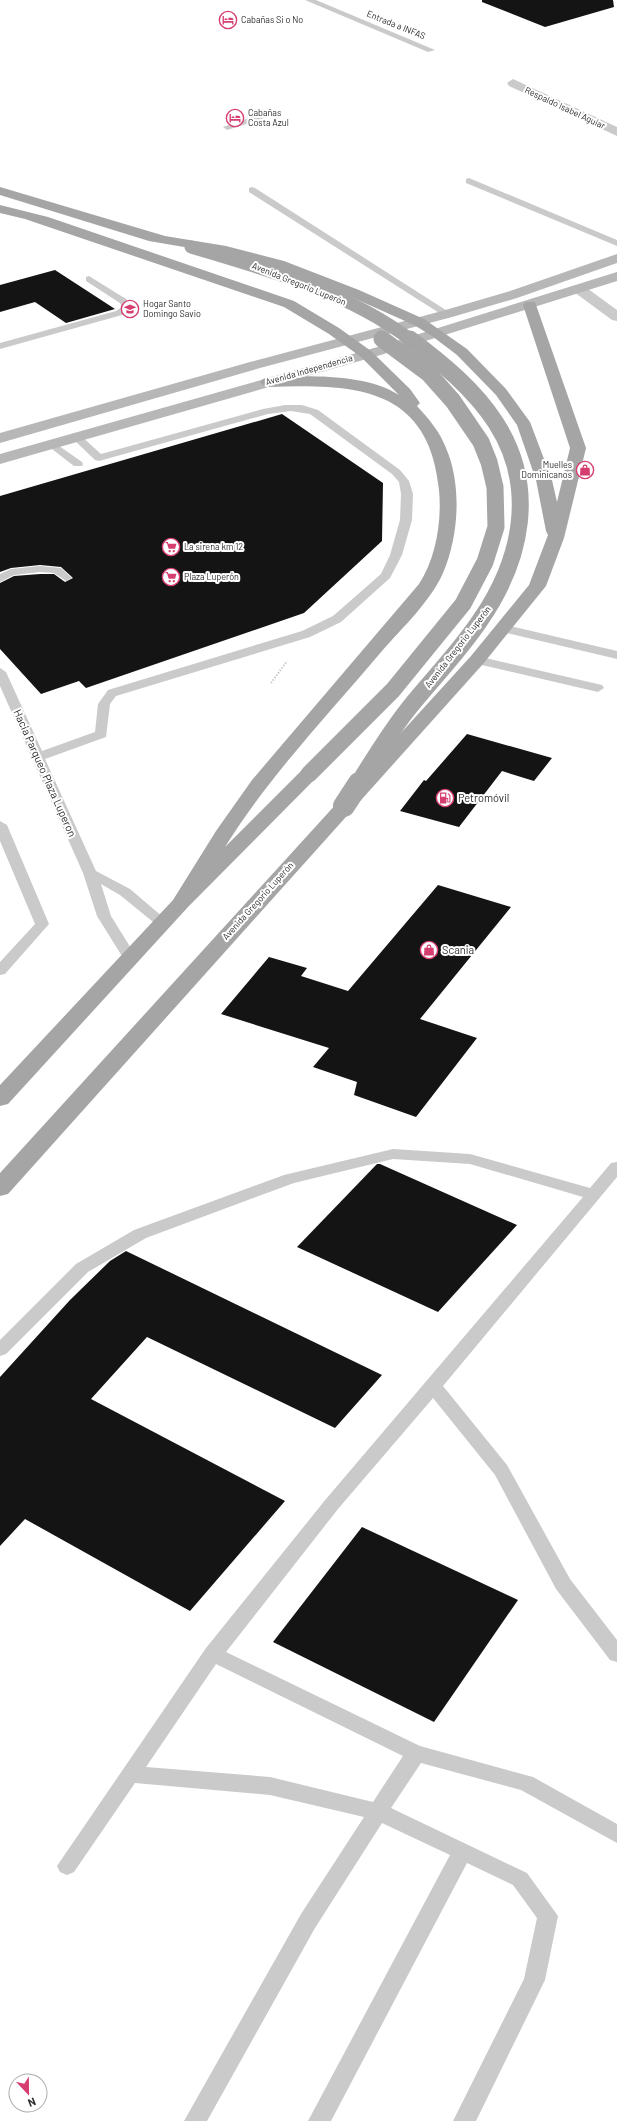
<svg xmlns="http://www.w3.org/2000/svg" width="617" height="2121" font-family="Barlow,sans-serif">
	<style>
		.building { fill: #141414 }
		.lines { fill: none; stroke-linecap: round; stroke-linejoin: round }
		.path { stroke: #cacaca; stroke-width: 2; stroke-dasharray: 1.5 1.5; stroke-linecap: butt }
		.lane { fill: #cacaca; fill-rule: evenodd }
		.street { fill: #cacaca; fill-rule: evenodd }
		.secondary { fill: #b7b7b7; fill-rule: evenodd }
		.primary { fill: #a5a5a5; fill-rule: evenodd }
		.primary-bridge-far2 { stroke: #a5a5a5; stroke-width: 13 }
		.primary-bridge-far1 { stroke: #a5a5a5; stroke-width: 17 }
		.primary-bridge { stroke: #a5a5a5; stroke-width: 22 }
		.labels { text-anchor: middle; stroke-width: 4; stroke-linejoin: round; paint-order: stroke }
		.far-poi-label { font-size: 9px; fill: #2d2d2d; stroke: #fff; text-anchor: start }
		.far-street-label { font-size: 9px; fill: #2d2d2d; stroke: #fff }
		.street-label { font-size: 11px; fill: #2d2d2d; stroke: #fff }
		.poi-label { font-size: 11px; fill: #2d2d2d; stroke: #fff; text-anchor: start }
	</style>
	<rect width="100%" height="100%" fill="#fff"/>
	<g class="building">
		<path d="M482 0H613L614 7 545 27 482 2Z"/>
		<path d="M55 270 115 309 66 323 35 302 0 312V285Z"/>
		<path d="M282 414 383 483 382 541 304 613 86 688 79 681 41 694 0 649V583L14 576 40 574H54L65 582 73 578 61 567 40 565 11 568 0 572V496Z"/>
		<path d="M467 734 552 758 534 781 502 771 459 827 400 811 424 780 426 781Z"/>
		<path d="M438 885 511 907 420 1019 477 1038 416 1117 354 1095 357 1082 313 1067 329 1048 221 1014 269 957 307 968 301 976 348 991Z"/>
		<path d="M377 1164H380L517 1225 438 1312 297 1247Z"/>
		<path d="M126 1251 382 1375 335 1428 147 1337 91 1399 285 1501 190 1611 25 1519 0 1546V1377L70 1300 110 1261Z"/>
		<path d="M362 1527 518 1600 434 1722 273 1642Z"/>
	</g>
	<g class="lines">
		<path class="path" d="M271 683 287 661"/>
		<g class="lane">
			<path d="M305 0H316L435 50 428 52Z"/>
			<path d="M266 112 270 115 269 117 227 130 223 127Z"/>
			<path d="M469 178 617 240V246L466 183V179Z"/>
			<path d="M252 187 255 188 452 314 447 317 444 316 249 192V188Z"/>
			<path d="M89 276 126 299 133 308 122 315 0 349V343L116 311 122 307 120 303 86 281V277Z"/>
			<path d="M285 405H302L318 410 400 470 409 481 413 494 412 520 402 555 390 578 341 622 310 637 116 696 110 704 106 737 45 759 96 871 130 889 170 923 168 926H158L120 895 101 884 111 916 137 958 135 961H125L97 916 83 873 0 686V668L6 672 42 751 95 732 98 704 108 690 302 631 333 616 381 574 390 555 400 520 401 494 399 482 392 474 310 414 291 411 268 414 99 461 95 460 71 437 76 434 80 435 101 454 263 409Z"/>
			<path d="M52 441 82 462 83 464 82 466H74L48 446 47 444 48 442Z"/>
			<path d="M40 566 61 568 72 578 66 581 54 573 40 572 14 575 0 582V574L11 569Z"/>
			<path d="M502 624 617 651V659L498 631 496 628 498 625Z"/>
			<path d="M477 656 602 685 604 688 598 692 473 663 471 660 473 657Z"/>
			<path d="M0 821 7 825 49 924 5 974 0 975V962L35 924 0 841Z"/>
			<path d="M393 1149 470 1154 590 1188 611 1163 617 1162V1177L443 1386 507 1465 570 1579 617 1640V1662L610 1660 556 1589 495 1475 433 1398 338 1509 226 1652 420 1746 533 1777 617 1824V1843L521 1790 421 1763 391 1808 527 1873 558 1916 545 1980 476 2121H453L524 1979 537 1918 513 1885 467 1863 331 2121H308L450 1855 382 1823 315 1928 207 2121H184L301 1914 364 1817 270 1795 135 1783 74 1872 67 1875 60 1872 57 1866 206 1648 326 1499 583 1197 470 1164 393 1159 294 1183 146 1238 88 1272 6 1354 0 1356V1340L76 1264 134 1230 284 1175ZM216 1664 403 1756 373 1802 270 1777 146 1767Z"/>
		</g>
		<g class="street">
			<path d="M513 79 617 127V136L509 86 507 83Z"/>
			<path d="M579 285 584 286 617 310V321L612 320 574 292 572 289 574 286Z"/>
		</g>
		<g class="secondary">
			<path d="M617 254V263L517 298 452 317 260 368 0 443V433L250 362 442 311 507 292Z"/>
			<path d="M617 272V281L384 354 0 464V454L374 348Z"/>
		</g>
		<g class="primary">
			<path d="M0 187 165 236 226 246 284 261 359 290 424 319 467 349 506 389 530 422 552 480 557 502 570 448 523 305 525 302H535L586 448 564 538 546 586 483 664 8 1194 0 1196V1173L471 656 529 585 548 535 546 531 536 480 517 425 496 395 457 355 432 336 414 325 349 296 274 267 225 254 149 241 0 195Z"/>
			<path d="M0 205 48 217 294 301 339 328 371 351 410 389 420 403 417 406C429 419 440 432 446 448 462 485 459 536 443 573 430 602 403 627 382 651 328 715 269 776 225 847L302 770 309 768 316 770 319 774 316 778 188 907 8 1104 0 1106V1085L173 900 216 831 252 780 419 584C436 558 442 521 439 490 429 386 354 384 268 387L263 385 260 382 263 379 268 377C308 376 364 373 399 395L361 357 329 334 284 307 25 219 0 213Z"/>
		</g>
		<g class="primary-bridge-far2">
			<path d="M191 247C266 269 348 292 411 340"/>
			<path d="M381 338 384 340"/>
		</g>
		<g class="primary-bridge-far1">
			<path d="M309 774 393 690 463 604 485 562 496 527 495 487 489 462 481 442 453 401 429 374 382 339"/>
			<path d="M358 784C374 758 390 732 409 708 433 678 460 651 481 619 522 559 537 487 496 423 474 389 442 363 410 339"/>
		</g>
		<path class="primary-bridge" d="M344 806 359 783"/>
	</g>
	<defs>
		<symbol id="hotel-ring" viewBox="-11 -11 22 22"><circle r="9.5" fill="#fff" stroke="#d53e6f" stroke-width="1.5"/><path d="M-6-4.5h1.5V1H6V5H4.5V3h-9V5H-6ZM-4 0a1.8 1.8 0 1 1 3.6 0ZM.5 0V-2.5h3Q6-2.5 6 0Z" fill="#d53e6f"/></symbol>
		<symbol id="school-ring" viewBox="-11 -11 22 22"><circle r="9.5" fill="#fff" stroke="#d53e6f" stroke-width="1.5"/><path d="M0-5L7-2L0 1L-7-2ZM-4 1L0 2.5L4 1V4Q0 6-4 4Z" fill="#d53e6f"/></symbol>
		<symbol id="shop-ring" viewBox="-11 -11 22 22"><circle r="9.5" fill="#fff" stroke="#d53e6f" stroke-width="1.5"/><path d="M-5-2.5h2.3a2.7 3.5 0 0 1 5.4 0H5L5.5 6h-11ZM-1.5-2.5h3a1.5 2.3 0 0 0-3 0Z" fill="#d53e6f"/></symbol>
		<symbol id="supermarket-ring" viewBox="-11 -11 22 22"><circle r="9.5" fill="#fff" stroke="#d53e6f" stroke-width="1.5"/><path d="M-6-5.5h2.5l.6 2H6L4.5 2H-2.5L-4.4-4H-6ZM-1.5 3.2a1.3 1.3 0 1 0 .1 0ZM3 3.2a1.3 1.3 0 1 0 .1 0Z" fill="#d53e6f"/></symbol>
		<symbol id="fuel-ring" viewBox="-11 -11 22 22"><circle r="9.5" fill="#fff" stroke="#d53e6f" stroke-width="1.5"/><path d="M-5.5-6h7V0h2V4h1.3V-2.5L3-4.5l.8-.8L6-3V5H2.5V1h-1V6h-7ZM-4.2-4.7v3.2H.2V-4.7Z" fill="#d53e6f"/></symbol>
	</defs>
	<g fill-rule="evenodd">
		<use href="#hotel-ring" x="218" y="10" width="20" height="20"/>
		<use href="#hotel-ring" x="225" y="108" width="20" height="20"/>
		<use href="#school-ring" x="120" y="299" width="20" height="20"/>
		<use href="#shop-ring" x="575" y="460" width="20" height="20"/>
		<use href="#supermarket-ring" x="161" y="537" width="20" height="20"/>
		<use href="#supermarket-ring" x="161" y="567" width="20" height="20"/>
		<use href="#fuel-ring" x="435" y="788" width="20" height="20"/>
		<use href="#shop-ring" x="419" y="940" width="20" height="20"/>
	</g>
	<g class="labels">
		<g class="far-poi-label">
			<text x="241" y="23">Cabañas Si o No</text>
			<text x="248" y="116">Cabañas<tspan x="248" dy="10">Costa Azul</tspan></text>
			<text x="143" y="307">Hogar Santo<tspan x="143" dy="10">Domingo Savio</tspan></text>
			<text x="572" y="468" text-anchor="end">Muelles<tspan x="572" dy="10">Dominicanos</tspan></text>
			<text x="184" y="550">La sirena km 12</text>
			<text x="184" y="580">Plaza Luperón</text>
		</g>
		<g class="far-street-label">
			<text transform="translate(396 25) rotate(22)" y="3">Entrada a INFAS</text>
			<text transform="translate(565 108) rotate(25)" y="3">Respaldo Isabel Aguiar</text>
			<text transform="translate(299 284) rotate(22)" y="3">Avenida Gregorio Luperón</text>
			<text transform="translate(309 370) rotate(-16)" y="3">Avenida Independencia</text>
			<text transform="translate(458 647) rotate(-52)" y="3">Avenida Gregorio Luperón</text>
			<text transform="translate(258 901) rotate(-48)" y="3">Avenida Gregorio Luperón</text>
		</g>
		<g class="street-label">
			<text transform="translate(45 773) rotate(66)" y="4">Hacia Parqueo Plaza Luperon</text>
		</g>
		<g class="poi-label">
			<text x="458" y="802">Petromóvil</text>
			<text x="442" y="954">Scania</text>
		</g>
	</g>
	<g transform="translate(28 2093) rotate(158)"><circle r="19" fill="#ffffff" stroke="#ababab"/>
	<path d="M0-3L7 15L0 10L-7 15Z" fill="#d53e6f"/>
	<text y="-6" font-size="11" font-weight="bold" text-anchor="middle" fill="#2d2d2d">N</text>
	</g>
</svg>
